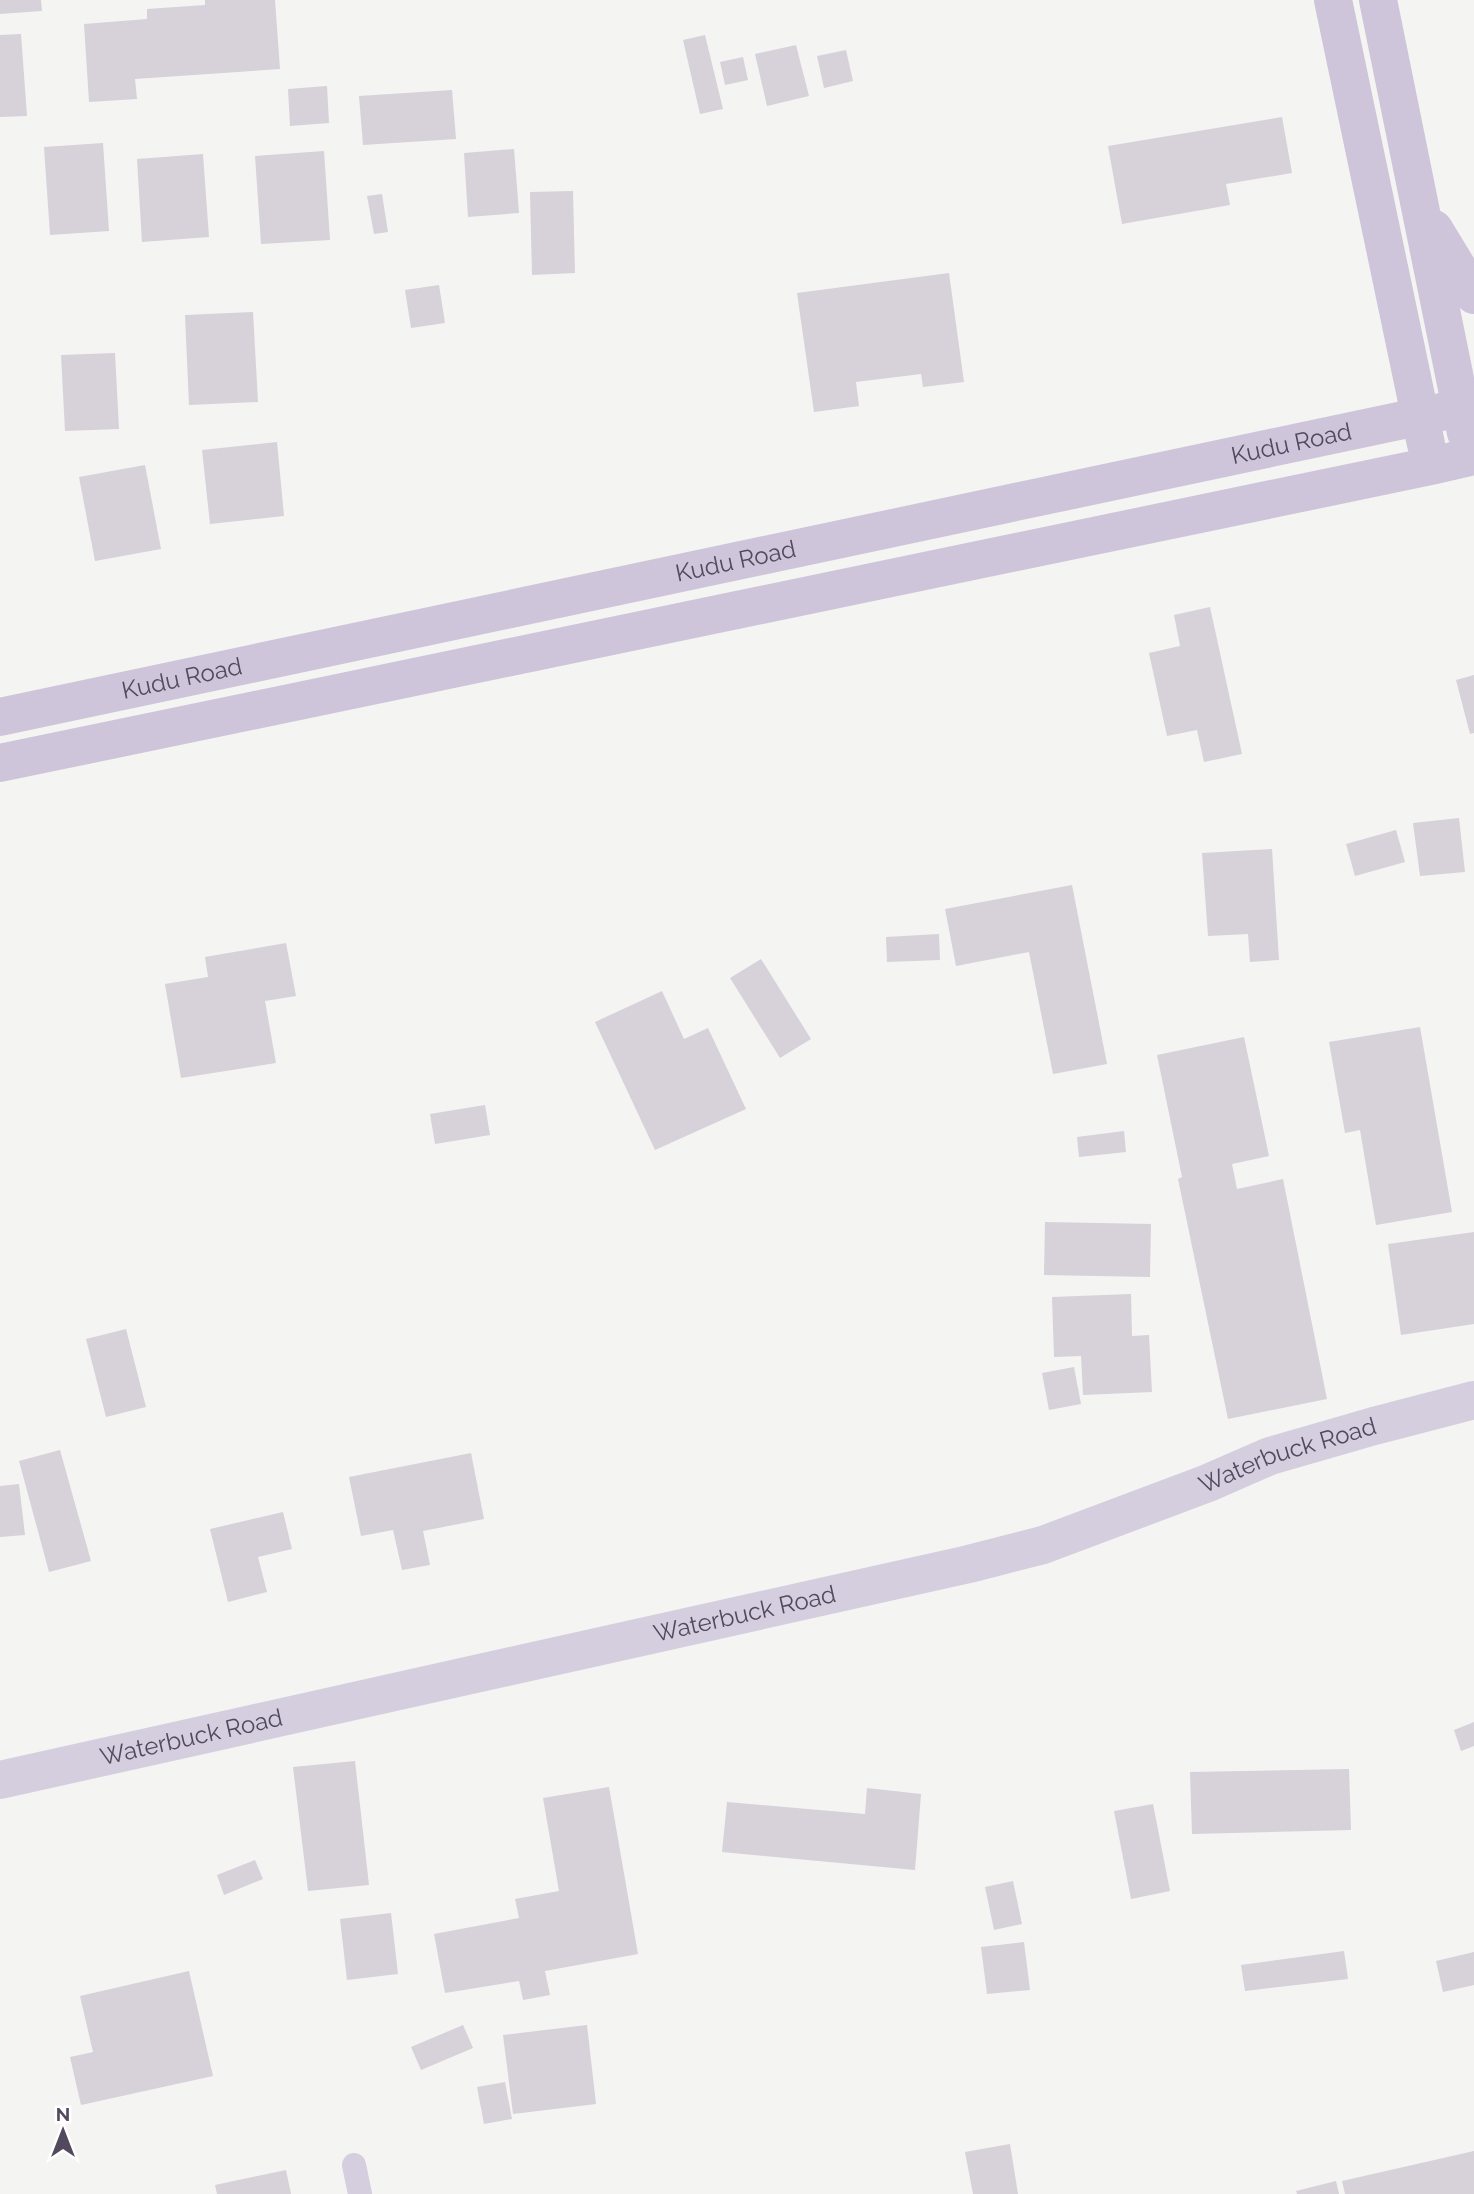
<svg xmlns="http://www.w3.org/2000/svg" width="1474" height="2194" font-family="Raleway,sans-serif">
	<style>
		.building { fill: #d7d1d9 }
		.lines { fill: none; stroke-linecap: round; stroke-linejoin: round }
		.lane { stroke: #d5cede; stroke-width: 24 }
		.street { stroke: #d5cede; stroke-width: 38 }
		.secondary { stroke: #cfc5da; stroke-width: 38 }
		.labels { text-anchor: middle; stroke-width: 7; stroke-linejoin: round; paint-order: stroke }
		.street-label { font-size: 24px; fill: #53495f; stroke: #fff }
	</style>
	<rect width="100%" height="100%" fill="#f4f4f2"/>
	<g class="building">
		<path d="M0 0H41L42 11 0 14Z"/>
		<path d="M205 0H275L280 69 135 79 137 99 89 102 84 24 147 19V9L205 5Z"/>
		<path d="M21 34 27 116 0 117V35Z"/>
		<path d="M705 35 723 109 700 114 683 40Z"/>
		<path d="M796 45 809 96 767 106 755 54Z"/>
		<path d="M846 50 853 81 824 88 817 56Z"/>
		<path d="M743 57 748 80 725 85 720 62Z"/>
		<path d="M327 86 329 123 290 126 288 89Z"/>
		<path d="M452 90 456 139 363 145 359 96Z"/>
		<path d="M1282 117 1292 173 1226 184 1230 205 1122 224 1108 146Z"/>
		<path d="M103 143 109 231 50 235 44 147Z"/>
		<path d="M514 149 519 213 468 217 464 153Z"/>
		<path d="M324 151 330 240 261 244 255 156Z"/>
		<path d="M203 154 209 237 142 242 137 159Z"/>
		<path d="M573 191 575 273 532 275 530 192Z"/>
		<path d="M382 194 388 232 374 234 367 196Z"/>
		<path d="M949 273 964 382 923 387 921 374 856 382 859 406 814 412 797 293Z"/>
		<path d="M439 285 445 323 411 328 405 290Z"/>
		<path d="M253 312 258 402 189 405 185 315Z"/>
		<path d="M115 353 119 429 65 431 61 355Z"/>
		<path d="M277 442 284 516 210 524 202 450Z"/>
		<path d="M145 465 161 549 95 561 79 477Z"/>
		<path d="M1210 607 1242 754 1204 762 1197 730 1167 736 1149 653 1180 646 1174 615Z"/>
		<path d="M1474 675V733L1470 734 1456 680Z"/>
		<path d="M1459 818 1465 872 1420 876 1413 823Z"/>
		<path d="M1396 830 1405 862 1355 876 1346 844Z"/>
		<path d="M1272 849 1279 960 1250 962 1248 934 1208 936 1202 853Z"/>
		<path d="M1072 885 1107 1064 1053 1074 1029 952 956 966 945 909Z"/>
		<path d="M939 934 940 960 887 962 886 937Z"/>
		<path d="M286 943 296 996 265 1001 276 1063 181 1078 165 984 208 977 205 957Z"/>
		<path d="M761 959 811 1039 780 1058 730 978Z"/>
		<path d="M662 991 684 1039 708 1028 746 1109 655 1150 595 1022Z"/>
		<path d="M1420 1027 1452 1212 1376 1225 1360 1130 1345 1133 1329 1042Z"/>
		<path d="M1244 1037 1269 1156 1232 1164 1237 1189 1283 1179 1327 1399 1228 1419 1178 1179 1182 1177 1157 1055Z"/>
		<path d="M485 1105 490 1135 435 1144 430 1114Z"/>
		<path d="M1124 1131 1126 1152 1079 1157 1077 1137Z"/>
		<path d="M1045 1222 1151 1224 1150 1277 1044 1275Z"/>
		<path d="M1474 1232V1324L1401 1335 1388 1244Z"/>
		<path d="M1131 1294 1132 1336 1149 1335 1152 1392 1083 1395 1081 1356 1054 1357 1052 1297Z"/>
		<path d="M126 1329 146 1407 106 1417 86 1339Z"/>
		<path d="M1074 1367 1081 1404 1049 1410 1042 1373Z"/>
		<path d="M60 1450 91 1561 49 1572 19 1461Z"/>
		<path d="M471 1453 484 1519 423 1531 430 1565 402 1570 393 1530 361 1536 349 1477Z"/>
		<path d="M19 1484 25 1535 0 1537V1486Z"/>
		<path d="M283 1512 292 1549 258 1557 267 1592 228 1602 210 1529Z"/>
		<path d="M1474 1722V1746L1461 1751 1454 1730Z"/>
		<path d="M355 1761 369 1885 308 1891 293 1767Z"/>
		<path d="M1349 1769 1351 1830 1192 1834 1190 1772Z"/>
		<path d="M609 1787 638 1954 545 1971 550 1995 523 2000 519 1981 445 1993 434 1934 519 1918 515 1899 559 1891 543 1798Z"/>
		<path d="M867 1788 921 1794 915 1870 722 1852 727 1802 865 1814Z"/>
		<path d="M1153 1804 1170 1891 1131 1899 1114 1811Z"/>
		<path d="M255 1860 263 1879 224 1895 217 1875Z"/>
		<path d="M1013 1881 1022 1924 994 1930 985 1887Z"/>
		<path d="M391 1913 398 1974 347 1980 340 1919Z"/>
		<path d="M1024 1942 1030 1990 987 1994 981 1947Z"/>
		<path d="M1344 1951 1348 1979 1245 1991 1241 1965Z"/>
		<path d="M1474 1952V1985L1443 1992 1436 1961Z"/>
		<path d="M189 1971 213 2076 81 2105 70 2057 93 2052 80 1996Z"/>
		<path d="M463 2025 473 2048 421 2070 411 2047Z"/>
		<path d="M587 2025 596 2104 513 2114 503 2035Z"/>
		<path d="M505 2082 512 2119 484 2124 477 2087Z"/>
		<path d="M1010 2144 1018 2194H973L965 2152Z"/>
		<path d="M1474 2151V2194H1345L1342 2181Z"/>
		<path d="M286 2170 291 2194H217L215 2185Z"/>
		<path d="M1336 2181 1339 2194H1297L1296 2191Z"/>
	</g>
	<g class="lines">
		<path class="lane" d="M354 2165 360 2194"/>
		<path class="street" id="s1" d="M0 1780 969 1564 1043 1545 1208 1483 1270 1456 1374 1426 1474 1400"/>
		<g class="secondary">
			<path d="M1333 0 1426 444"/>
			<path d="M1378 0 1466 433"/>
			<path d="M1434 229 1474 295"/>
			<path id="s2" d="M0 717 1474 405"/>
			<path d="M0 763 1431 466 1474 456"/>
		</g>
	</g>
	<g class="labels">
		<g class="street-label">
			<text dy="8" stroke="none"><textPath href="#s2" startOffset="1320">Kudu Road</textPath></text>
			<text dy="8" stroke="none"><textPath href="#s2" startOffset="752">Kudu Road</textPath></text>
			<text dy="8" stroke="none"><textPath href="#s2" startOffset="186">Kudu Road</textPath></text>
			<text dy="8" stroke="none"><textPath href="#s1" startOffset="1330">Waterbuck Road</textPath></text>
			<text dy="8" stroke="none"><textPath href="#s1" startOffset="763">Waterbuck Road</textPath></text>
			<text dy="8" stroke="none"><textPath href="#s1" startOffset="196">Waterbuck Road</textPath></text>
		</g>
	</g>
	<g transform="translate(63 2131)" stroke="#ffffff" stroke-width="5" paint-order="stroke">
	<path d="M0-5L12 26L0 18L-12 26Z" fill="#53495f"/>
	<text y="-10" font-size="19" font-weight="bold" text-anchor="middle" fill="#53495f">N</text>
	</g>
</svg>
